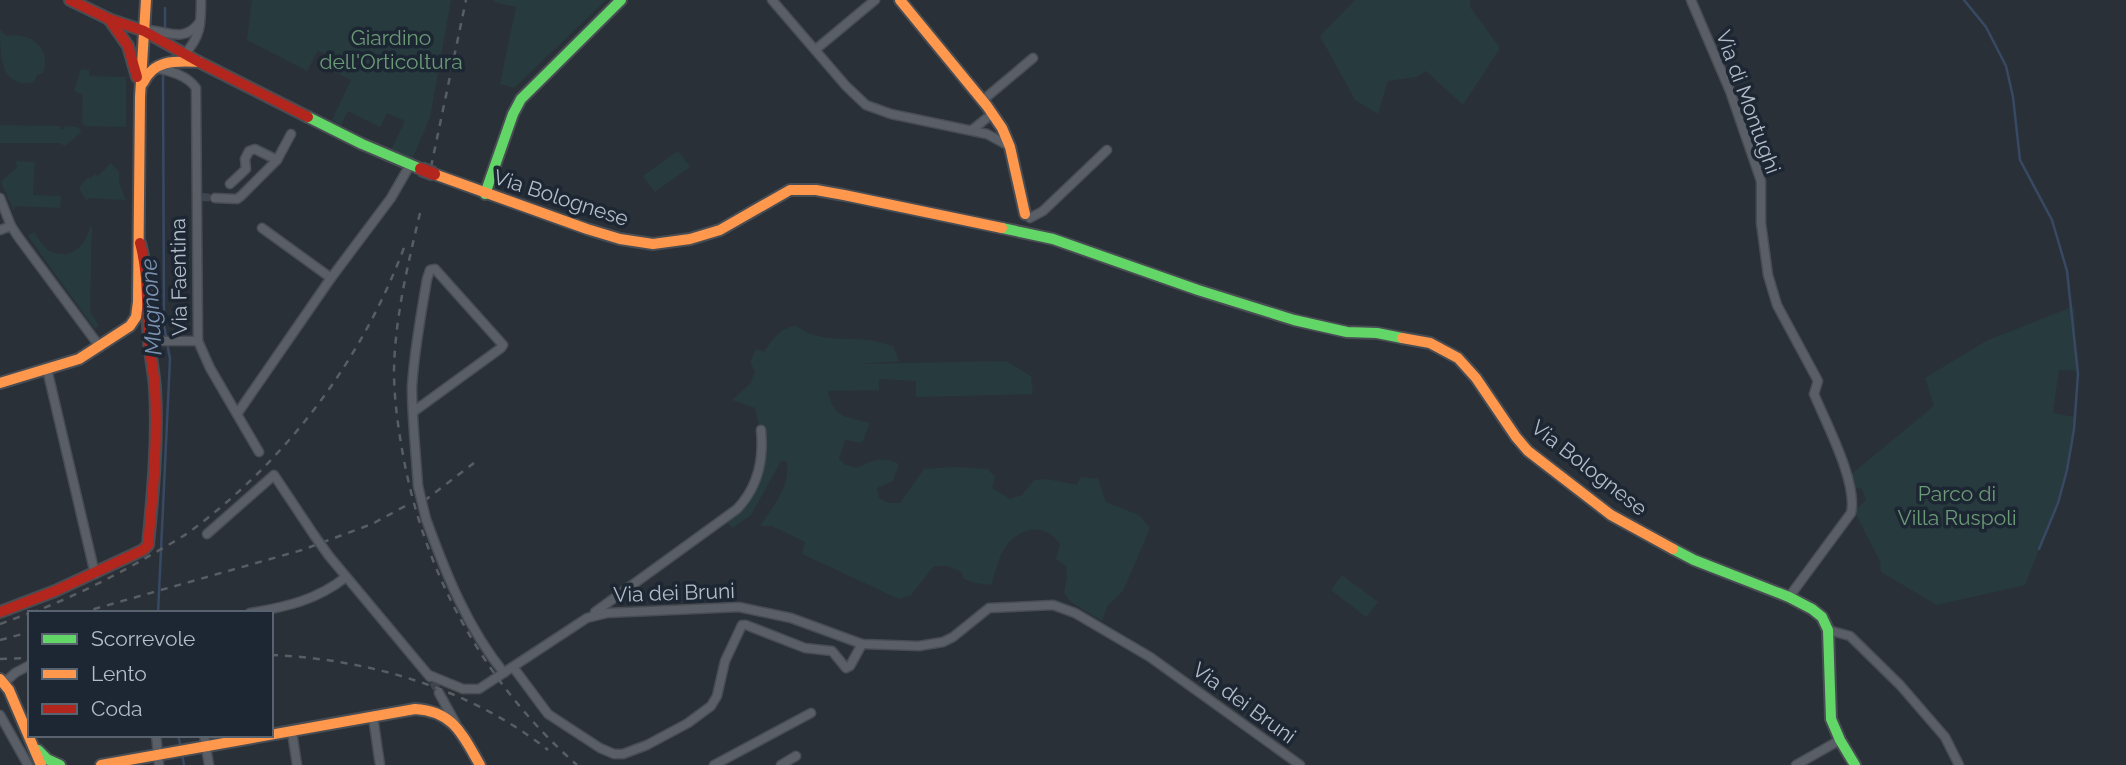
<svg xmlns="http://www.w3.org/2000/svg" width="2126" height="765" font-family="Raleway,sans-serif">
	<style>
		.green { fill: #273a3e }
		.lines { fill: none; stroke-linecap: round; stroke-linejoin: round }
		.stream { stroke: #384963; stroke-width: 2.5 }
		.street-tunnel { stroke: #3f454e; stroke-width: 8; stroke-dasharray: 8 4; stroke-linecap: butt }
		.street-casing { stroke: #484c53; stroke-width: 11 }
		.fast-casing { stroke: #484c53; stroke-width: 14 }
		.slow-casing { stroke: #484c53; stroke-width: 14 }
		.jam-casing { stroke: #484c53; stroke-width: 14 }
		.street { stroke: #5a5e66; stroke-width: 8 }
		.fast { stroke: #63d668; stroke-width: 10 }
		.slow { stroke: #ff974d; stroke-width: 10 }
		.jam { stroke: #b3261e; stroke-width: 10 }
		.rail { stroke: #595d64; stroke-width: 2.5; stroke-dasharray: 7 7; stroke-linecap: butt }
		.street-bridge-casing { stroke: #484c53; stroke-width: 11; stroke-linecap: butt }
		.jam-bridge-casing { stroke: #484c55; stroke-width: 16; stroke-linecap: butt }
		.street-bridge { stroke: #5a5e66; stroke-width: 8 }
		.jam-bridge { stroke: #b3261e; stroke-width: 12 }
		.labels { text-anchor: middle; stroke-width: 7; stroke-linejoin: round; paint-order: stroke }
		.park-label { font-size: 21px; fill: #6b9a76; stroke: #1d2633 }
		.street-label { font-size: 21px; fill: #b4bcc9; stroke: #1d2633 }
		.water-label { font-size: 23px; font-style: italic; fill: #7c92b1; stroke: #1d2633 }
	</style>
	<rect width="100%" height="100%" fill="#2a3038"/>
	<g class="green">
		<path d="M252 0H451L430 118 412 159 391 150 405 121 387 113 380 127 348 111 341 125 332 120 351 80 332 71 337 62 333 56 318 51 307 71 247 40Z"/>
		<path d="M494 0H606L514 88 500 84 516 7 494 2Z"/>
		<path d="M1355 0H1470V7L1500 48 1463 105 1426 71 1416 77 1388 81 1378 114 1355 100 1320 36Z"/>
		<path d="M0 29 6 36C29 31 53 48 43 73L37 75 34 82C0 90 0 54 0 29Z"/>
		<path d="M81 69 89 70V76L126 77V127L86 126 82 122 83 95 74 91Z"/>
		<path d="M0 125 60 126 62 130 65 128 64 126 77 127 82 131 65 146 59 143H0Z"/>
		<path d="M678 151 690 167 655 192 643 176Z"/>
		<path d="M17 161 35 162 33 195 61 196 60 208 15 206 14 212 1 182 18 166 15 163Z"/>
		<path d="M111 163 119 172V183L126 200 88 198 87 202 79 188 88 177 90 179 95 174 98 176Z"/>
		<path d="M90 227H92L90 312 99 326 95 329 28 236 34 232C38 238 42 245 48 250 68 262 86 247 90 227Z"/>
		<path d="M2074 306 2077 371 2059 370 2053 413 2075 417 2066 472 2055 509 2025 585 1937 605 1881 572 1880 561 1854 511 1866 500 1862 489 1852 487 1849 476 1934 406 1925 378 1986 341Z"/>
		<path d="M797 326C819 347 866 332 893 347L899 361 859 364 1006 361 1031 376 1033 394 916 397V381L879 379V390L828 391C834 419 845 416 870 423L862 443 845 440 839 459 844 464 856 468C872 461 882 455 899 464L893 481 877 488 879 498 889 503H900L924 469 955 467 988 469 995 477 992 488 1010 499 1022 495 1034 480 1047 479 1077 485 1081 477 1098 479 1106 502 1139 515 1150 528 1123 591 1108 605 1102 621 1071 602 1064 593 1067 577 1066 566 1056 559 1060 544C1043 520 1015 528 1002 553 997 563 995 575 991 585L976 583 964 579 961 572 947 566H934L911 595 899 599 802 554 805 542 772 526H760C772 508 793 483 786 461H781L751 515 732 528 726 521C747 507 761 489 764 463 766 448 758 423 755 408L732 400 751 383 755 371 750 362 756 349 764 352C773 339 780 327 797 326Z"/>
		<path d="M1342 575 1378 602 1366 617 1331 590Z"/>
	</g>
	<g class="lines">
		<g class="stream">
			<path d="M1964 0 1986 27 2006 66 2013 97 2020 160 2052 220 2067 271 2078 374 2074 429 2067 470 2058 503 2039 549"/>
			<path d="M165 29V8"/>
			<path d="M158 613 170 359 164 325 163 71"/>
			<path d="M178 735 181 748"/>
			<path d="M182 754 184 765"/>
		</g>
		<g class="street-tunnel">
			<path d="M202 197 215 198"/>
			<path d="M433 682 439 693"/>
		</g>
		<defs>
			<g id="street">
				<path d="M772 0 846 86 866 105 891 114 987 134 1009 146"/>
				<path d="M1691 0 1730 91 1761 181V223L1768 275 1777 305 1818 381 1814 394C1826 423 1858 483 1851 513L1789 597"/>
				<path d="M147 30C168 31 184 43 199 23"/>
				<path d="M815 50 875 0"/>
				<path d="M184 55C201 36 201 25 201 0"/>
				<path d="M155 68C169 70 188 76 196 88L198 341 210 368 259 452"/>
				<path d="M983 100 1033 58"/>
				<path d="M972 130 993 113"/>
				<path d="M230 184 246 169 245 159 249 151 255 149 277 160"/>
				<path d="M0 198 11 226 19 238 100 347"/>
				<path d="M215 198 237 199 241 196 277 160 291 134"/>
				<path d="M1030 218 1043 211 1107 150"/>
				<path d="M262 228 331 278"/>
				<path d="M0 230 11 226"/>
				<path d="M149 341H198"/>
				<path d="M47 369 95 574"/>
				<path d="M413 412 501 348 503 345 435 269 430 270 427 279C421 315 414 351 412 387 412 420 416 453 418 486"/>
				<path d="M237 414 331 278 391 198 410 165"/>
				<path d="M426 519C446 574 467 627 504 673"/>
				<path d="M207 534 274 475 314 535"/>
				<path d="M329 556 430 677"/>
				<path d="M595 612 737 509C758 487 764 460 761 430"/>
				<path d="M250 613C286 607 317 600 346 577"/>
				<path d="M1828 630 1850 636 1900 685 1945 737 1959 765"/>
				<path d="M513 667 548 714 600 748 614 754H623L647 745 688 723 711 706 717 696 725 661 742 625H746L805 648 832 651 846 668 850 666 862 644"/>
				<path d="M429 675 463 689H479L587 618 607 613 739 607 791 618 862 644 919 646 943 642 953 637 989 608 1053 605 1075 613 1150 657 1300 765"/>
				<path d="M4 683 15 673 30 665"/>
				<path d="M439 693 456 724"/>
				<path d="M0 715 28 765"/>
				<path d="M373 717 380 765"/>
				<path d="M292 732 297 765"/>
				<path d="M156 735 159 765"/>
				<path d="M204 735 209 765"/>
				<path d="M714 765 811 713"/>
				<path d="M781 765 796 756"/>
				<path d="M1796 765 1840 740"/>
			</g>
			<g id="fast">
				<path d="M308 117 362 144 421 169"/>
				<path d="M485 194 513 114 521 99 621 0"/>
				<path d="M1002 228 1053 239 1198 290 1294 320 1347 332 1377 333 1402 338"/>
				<path d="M1673 549 1694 560 1789 597 1812 609 1822 617 1828 630 1831 719 1840 740 1855 765"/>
				<path d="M38 750 47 759 60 765"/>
			</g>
			<g id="slow">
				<path d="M900 0 987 106 1002 128 1010 147 1025 214"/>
				<path d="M143 83C154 59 176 61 199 62"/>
				<path d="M434 174 587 229 620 239 653 244 690 239 720 230 790 190H816L844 195 1002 228"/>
				<path d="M1402 338 1430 343 1458 358 1476 378 1516 437 1528 451 1611 515 1673 549"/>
				<path d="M0 383 79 359 130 326 136 317 138 302 140 97 146 0"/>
				<path d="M0 679 9 690 41 765"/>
				<path d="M101 765 415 709C454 711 463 736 480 765"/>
			</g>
			<g id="jam">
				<path d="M70 0 109 19 144 31 199 62 308 117"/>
				<path d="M109 19 128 46 137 77"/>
				<path d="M0 612 55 591 143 550 148 545C153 493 158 441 155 388 154 372 150 356 149 340 146 307 149 275 140 243"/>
			</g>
		</defs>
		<use href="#street" class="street-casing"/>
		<use href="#fast" class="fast-casing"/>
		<use href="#slow" class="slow-casing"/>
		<use href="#jam" class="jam-casing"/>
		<use href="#street" class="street"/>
		<use href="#fast" class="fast"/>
		<use href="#slow" class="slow"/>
		<use href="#jam" class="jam"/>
		<g class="rail">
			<path d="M431 167 466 0"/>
			<path d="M420 213C408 264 395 317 394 370 394 399 398 427 403 455 425 576 485 684 577 765"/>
			<path d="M424 501 474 463"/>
			<path d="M31 613C73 597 113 577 151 555 166 546 182 538 196 527 291 455 364 356 405 245"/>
			<path d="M80 613 302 550 372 524 409 504"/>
			<path d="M0 624 30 613"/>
			<path d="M0 640 30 632"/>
			<path d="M271 655C369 659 471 689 548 750"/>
			<path d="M0 659 30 658"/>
		</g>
		<defs>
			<g id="street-bridge">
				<path d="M418 486 426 519"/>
				<path d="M314 535 329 556"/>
			</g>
			<path id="jam-bridge" d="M421 169 434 174"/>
		</defs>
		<use href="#street-bridge" class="street-bridge-casing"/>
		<use href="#jam-bridge" class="jam-bridge-casing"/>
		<use href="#street-bridge" class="street-bridge"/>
		<use href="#jam-bridge" class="jam-bridge"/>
	</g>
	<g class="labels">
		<g class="park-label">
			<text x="391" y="45">Giardino<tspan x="391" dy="24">dell'Orticoltura</tspan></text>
			<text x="1957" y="501">Parco di<tspan x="1957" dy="24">Villa Ruspoli</tspan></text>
		</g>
		<g class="street-label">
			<text transform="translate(1748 102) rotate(70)" y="7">Via di Montughi</text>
			<text transform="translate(561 198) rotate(18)" y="7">Via Bolognese</text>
			<text transform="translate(179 277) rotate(-91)" y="7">Via Faentina</text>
			<text transform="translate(1589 468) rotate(38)" y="7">Via Bolognese</text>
			<text transform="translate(674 593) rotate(-2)" y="7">Via dei Bruni</text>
			<text transform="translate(1244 703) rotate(36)" y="7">Via dei Bruni</text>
		</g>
		<g class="water-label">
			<text transform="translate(151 307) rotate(-93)" y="8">Mugnone</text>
		</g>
	</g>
	<rect x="28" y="611" width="245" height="126" fill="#1d2633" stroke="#59626f" stroke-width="2"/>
	<rect x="42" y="634" width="35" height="10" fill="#63d668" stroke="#59626f" stroke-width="2"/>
	<text x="91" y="646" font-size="21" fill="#b4bcc9">Scorrevole</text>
	<rect x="42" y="669" width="35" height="10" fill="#ff974d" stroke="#59626f" stroke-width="2"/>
	<text x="91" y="681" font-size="21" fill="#b4bcc9">Lento</text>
	<rect x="42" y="704" width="35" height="10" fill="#b3261e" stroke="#59626f" stroke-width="2"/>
	<text x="91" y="716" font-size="21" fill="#b4bcc9">Coda</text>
</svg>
